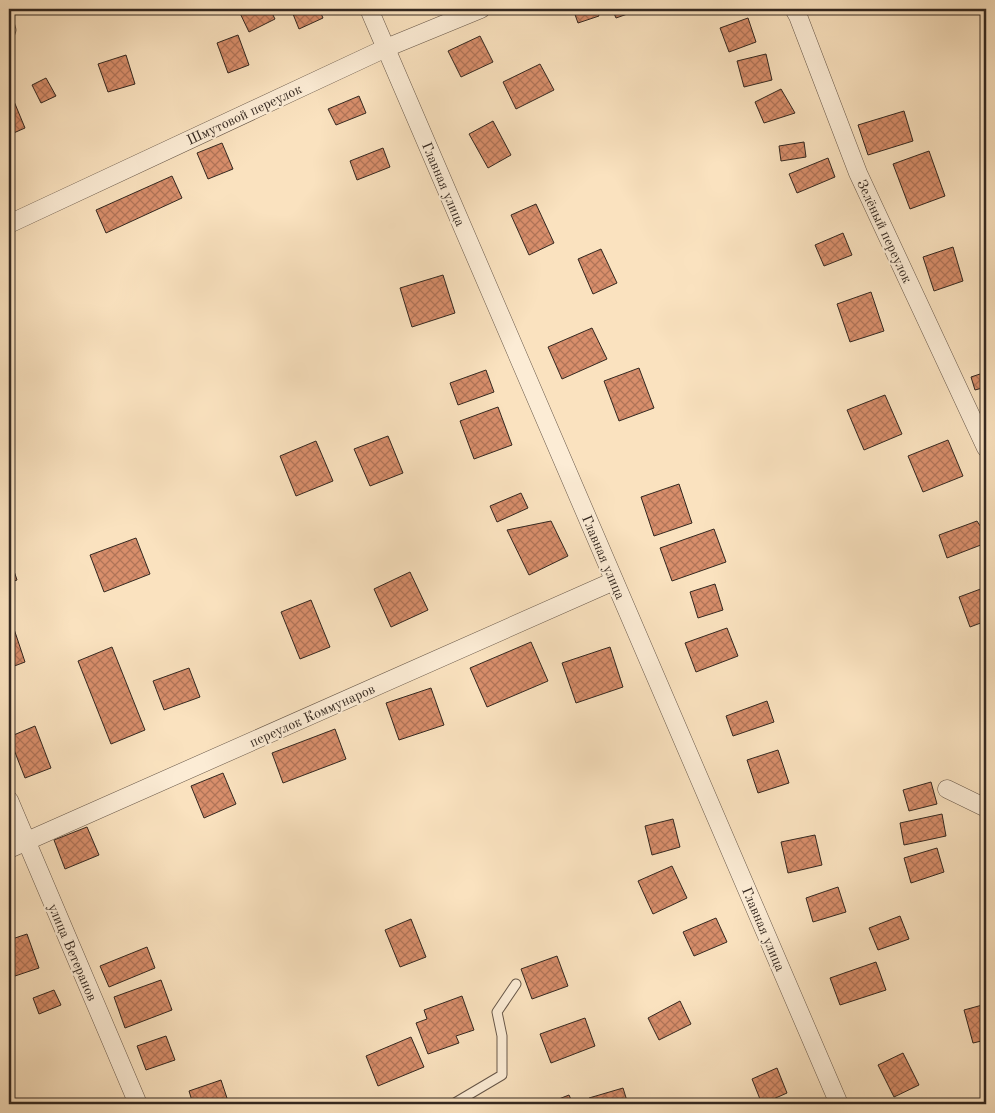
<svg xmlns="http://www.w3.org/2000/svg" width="995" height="1113" font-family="'Old Standard TT',serif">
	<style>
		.building { fill: url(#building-cross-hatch); stroke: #342820 }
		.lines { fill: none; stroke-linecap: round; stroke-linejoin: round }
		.lane-casing { stroke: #665648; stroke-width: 11 }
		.street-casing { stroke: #665648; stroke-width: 19 }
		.lane { stroke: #fcecd5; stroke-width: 9 }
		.street { stroke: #fcecd5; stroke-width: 18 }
		.labels { text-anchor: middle; stroke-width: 4; stroke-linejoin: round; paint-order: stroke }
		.street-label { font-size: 14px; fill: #342820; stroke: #fcecd5 }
	</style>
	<defs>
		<pattern id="building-cross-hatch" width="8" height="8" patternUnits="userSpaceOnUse" patternTransform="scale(1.25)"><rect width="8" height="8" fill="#d88e6b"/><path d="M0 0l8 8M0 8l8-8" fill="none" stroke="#b07458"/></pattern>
	</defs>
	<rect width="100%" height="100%" fill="#fae2bf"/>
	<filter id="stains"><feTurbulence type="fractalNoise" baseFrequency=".004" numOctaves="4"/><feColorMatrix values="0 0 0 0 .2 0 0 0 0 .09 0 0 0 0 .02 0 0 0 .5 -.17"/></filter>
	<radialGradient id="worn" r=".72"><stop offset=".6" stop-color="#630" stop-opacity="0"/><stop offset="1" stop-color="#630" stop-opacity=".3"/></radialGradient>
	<g class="building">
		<path d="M238 9H270L275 19 249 32Z"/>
		<path d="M291 9H319L323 18 299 29Z"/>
		<path d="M573 9H596L599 16 578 23Z"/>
		<path d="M612 9H632L633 12 616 18Z"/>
		<path d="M748 18 756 42 729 52 720 28Z"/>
		<path d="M238 35 249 65 228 73 217 43Z"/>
		<path d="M480 36 493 62 461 77 448 51Z"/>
		<path d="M766 54 772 80 744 87 737 61Z"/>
		<path d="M126 55 135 84 108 92 98 64Z"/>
		<path d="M540 64 554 90 516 109 503 82Z"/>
		<path d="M46 78 56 96 41 103 32 85Z"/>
		<path d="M781 89 795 113 764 123 755 102Z"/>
		<path d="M359 96 366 113 336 125 328 109Z"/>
		<path d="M13 99 25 128 9 135V101Z"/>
		<path d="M904 111 913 141 868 155 858 125Z"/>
		<path d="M493 121 511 155 488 168 469 134Z"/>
		<path d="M804 142 806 157 781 161 779 146Z"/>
		<path d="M222 143 233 169 208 179 197 153Z"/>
		<path d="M383 148 390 167 357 180 350 161Z"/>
		<path d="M929 151 945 196 910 209 893 164Z"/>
		<path d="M828 158 835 177 797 193 789 174Z"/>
		<path d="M172 176 182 198 106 233 96 210Z"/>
		<path d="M536 204 554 243 529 255 511 215Z"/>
		<path d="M843 233 852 255 824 266 815 245Z"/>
		<path d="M953 247 963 281 934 291 923 257Z"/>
		<path d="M601 249 617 283 593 294 578 259Z"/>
		<path d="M443 275 455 313 412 327 400 288Z"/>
		<path d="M871 292 884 331 850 342 837 304Z"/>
		<path d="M592 328 607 359 562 379 548 347Z"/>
		<path d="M639 368 654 408 619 421 604 381Z"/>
		<path d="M486 370 494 392 458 405 450 383Z"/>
		<path d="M986 372V387L975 390 971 377Z"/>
		<path d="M885 395 902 434 864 450 847 410Z"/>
		<path d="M498 407 512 445 474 459 460 421Z"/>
		<path d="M388 436 403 473 370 486 354 449Z"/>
		<path d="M948 440 963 476 923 492 908 456Z"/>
		<path d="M316 441 333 481 296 496 280 456Z"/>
		<path d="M679 484 692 523 654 536 641 497Z"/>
		<path d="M521 493 528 508 497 522 490 506Z"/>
		<path d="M551 521 568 556 529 575 507 530Z"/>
		<path d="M977 521 986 535V543L947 558 939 535Z"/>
		<path d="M714 529 726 562 672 581 660 548Z"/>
		<path d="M136 538 150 574 104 592 90 555Z"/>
		<path d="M9 556 17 580 9 583Z"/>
		<path d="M410 572 428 610 391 627 374 589Z"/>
		<path d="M715 584 723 610 698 618 690 592Z"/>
		<path d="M986 587V621L970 627 959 597Z"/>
		<path d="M311 600 330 647 300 659 281 612Z"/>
		<path d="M9 617H10L25 662 9 668Z"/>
		<path d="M727 628 738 656 696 672 685 643Z"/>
		<path d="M531 642 548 681 487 707 470 668Z"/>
		<path d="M112 647 145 730 111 744 78 661Z"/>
		<path d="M610 647 623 687 576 703 562 663Z"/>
		<path d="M189 668 200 697 164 710 153 681Z"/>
		<path d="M431 688 444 725 399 740 386 703Z"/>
		<path d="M767 701 774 722 733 736 726 716Z"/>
		<path d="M35 726 51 768 25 778 9 737Z"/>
		<path d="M335 729 346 759 283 783 272 753Z"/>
		<path d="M778 750 789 783 758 793 747 760Z"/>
		<path d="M223 773 236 804 204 818 191 786Z"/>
		<path d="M931 782 937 804 909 811 903 790Z"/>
		<path d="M942 814 946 836 904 845 900 823Z"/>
		<path d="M673 819 680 847 652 855 645 826Z"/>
		<path d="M87 827 99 855 65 869 54 840Z"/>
		<path d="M815 835 822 865 788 873 781 842Z"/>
		<path d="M937 848 944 872 911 883 904 858Z"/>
		<path d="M672 866 687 898 653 914 638 881Z"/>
		<path d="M838 887 846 912 813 922 806 898Z"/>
		<path d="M900 916 909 939 878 950 869 928Z"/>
		<path d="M716 918 727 942 694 956 683 932Z"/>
		<path d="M411 919 426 957 400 967 385 930Z"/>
		<path d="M27 934 39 968 9 978V940Z"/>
		<path d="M147 947 155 968 109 987 100 966Z"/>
		<path d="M557 956 568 986 532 999 521 969Z"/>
		<path d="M876 962 886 990 840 1005 830 978Z"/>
		<path d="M161 980 172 1010 125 1028 114 997Z"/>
		<path d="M54 990 61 1005 39 1014 33 998Z"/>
		<path d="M462 996 474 1030 456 1036 459 1043 428 1054 416 1023 427 1019 424 1010Z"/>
		<path d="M680 1001 691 1024 659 1040 648 1018Z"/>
		<path d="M986 1004V1040L973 1043 964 1010Z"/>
		<path d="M585 1018 595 1046 551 1063 540 1034Z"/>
		<path d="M166 1036 175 1060 146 1070 137 1046Z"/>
		<path d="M411 1037 424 1067 378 1086 366 1056Z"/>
		<path d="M903 1053 919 1085 894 1097 878 1065Z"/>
		<path d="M777 1068 787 1093 762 1104 752 1079Z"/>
		<path d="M221 1080 229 1104H193L189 1091Z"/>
		<path d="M623 1088 628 1104H590L589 1098Z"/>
		<path d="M569 1095 573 1104H546Z"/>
	</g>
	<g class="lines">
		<defs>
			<g id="lane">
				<path d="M9 23 11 30 9 36"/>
				<path d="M453 1104 502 1075V1036L497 1012 516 984"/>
			</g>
			<g id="street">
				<path d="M369 9 839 1104"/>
				<path d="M794 9 798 16 858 173 986 448"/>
				<path d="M9 224 386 48 481 9"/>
				<path d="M947 789 984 807 986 806"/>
				<path d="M9 800 138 1104"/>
				<path d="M9 849 614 581"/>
			</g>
		</defs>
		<use href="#lane" class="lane-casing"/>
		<use href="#street" class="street-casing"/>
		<use href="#lane" class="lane"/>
		<use href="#street" class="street"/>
	</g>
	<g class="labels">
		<g class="street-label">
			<text transform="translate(244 114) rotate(-25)" y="5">Шмутовой переулок</text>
			<text transform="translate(444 184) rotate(67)" y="5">Главная улица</text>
			<text transform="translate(885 231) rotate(65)" y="5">Зелёный переулок</text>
			<text transform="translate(604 557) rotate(67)" y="5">Главная улица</text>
			<text transform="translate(312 715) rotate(-24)" y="5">переулок Коммунаров</text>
			<text transform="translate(764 929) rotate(67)" y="5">Главная улица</text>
			<text transform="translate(73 952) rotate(67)" y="5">улица Ветеранов</text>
		</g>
	</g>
	<rect width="995" height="1113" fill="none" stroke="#fae2bf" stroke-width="30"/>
	<rect x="10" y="10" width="975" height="1093" fill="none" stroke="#342820" stroke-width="2.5"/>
	<rect x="15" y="15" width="965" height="1083" fill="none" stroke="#342820"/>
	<rect width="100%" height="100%" filter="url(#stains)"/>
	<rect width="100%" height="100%" fill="url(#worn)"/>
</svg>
